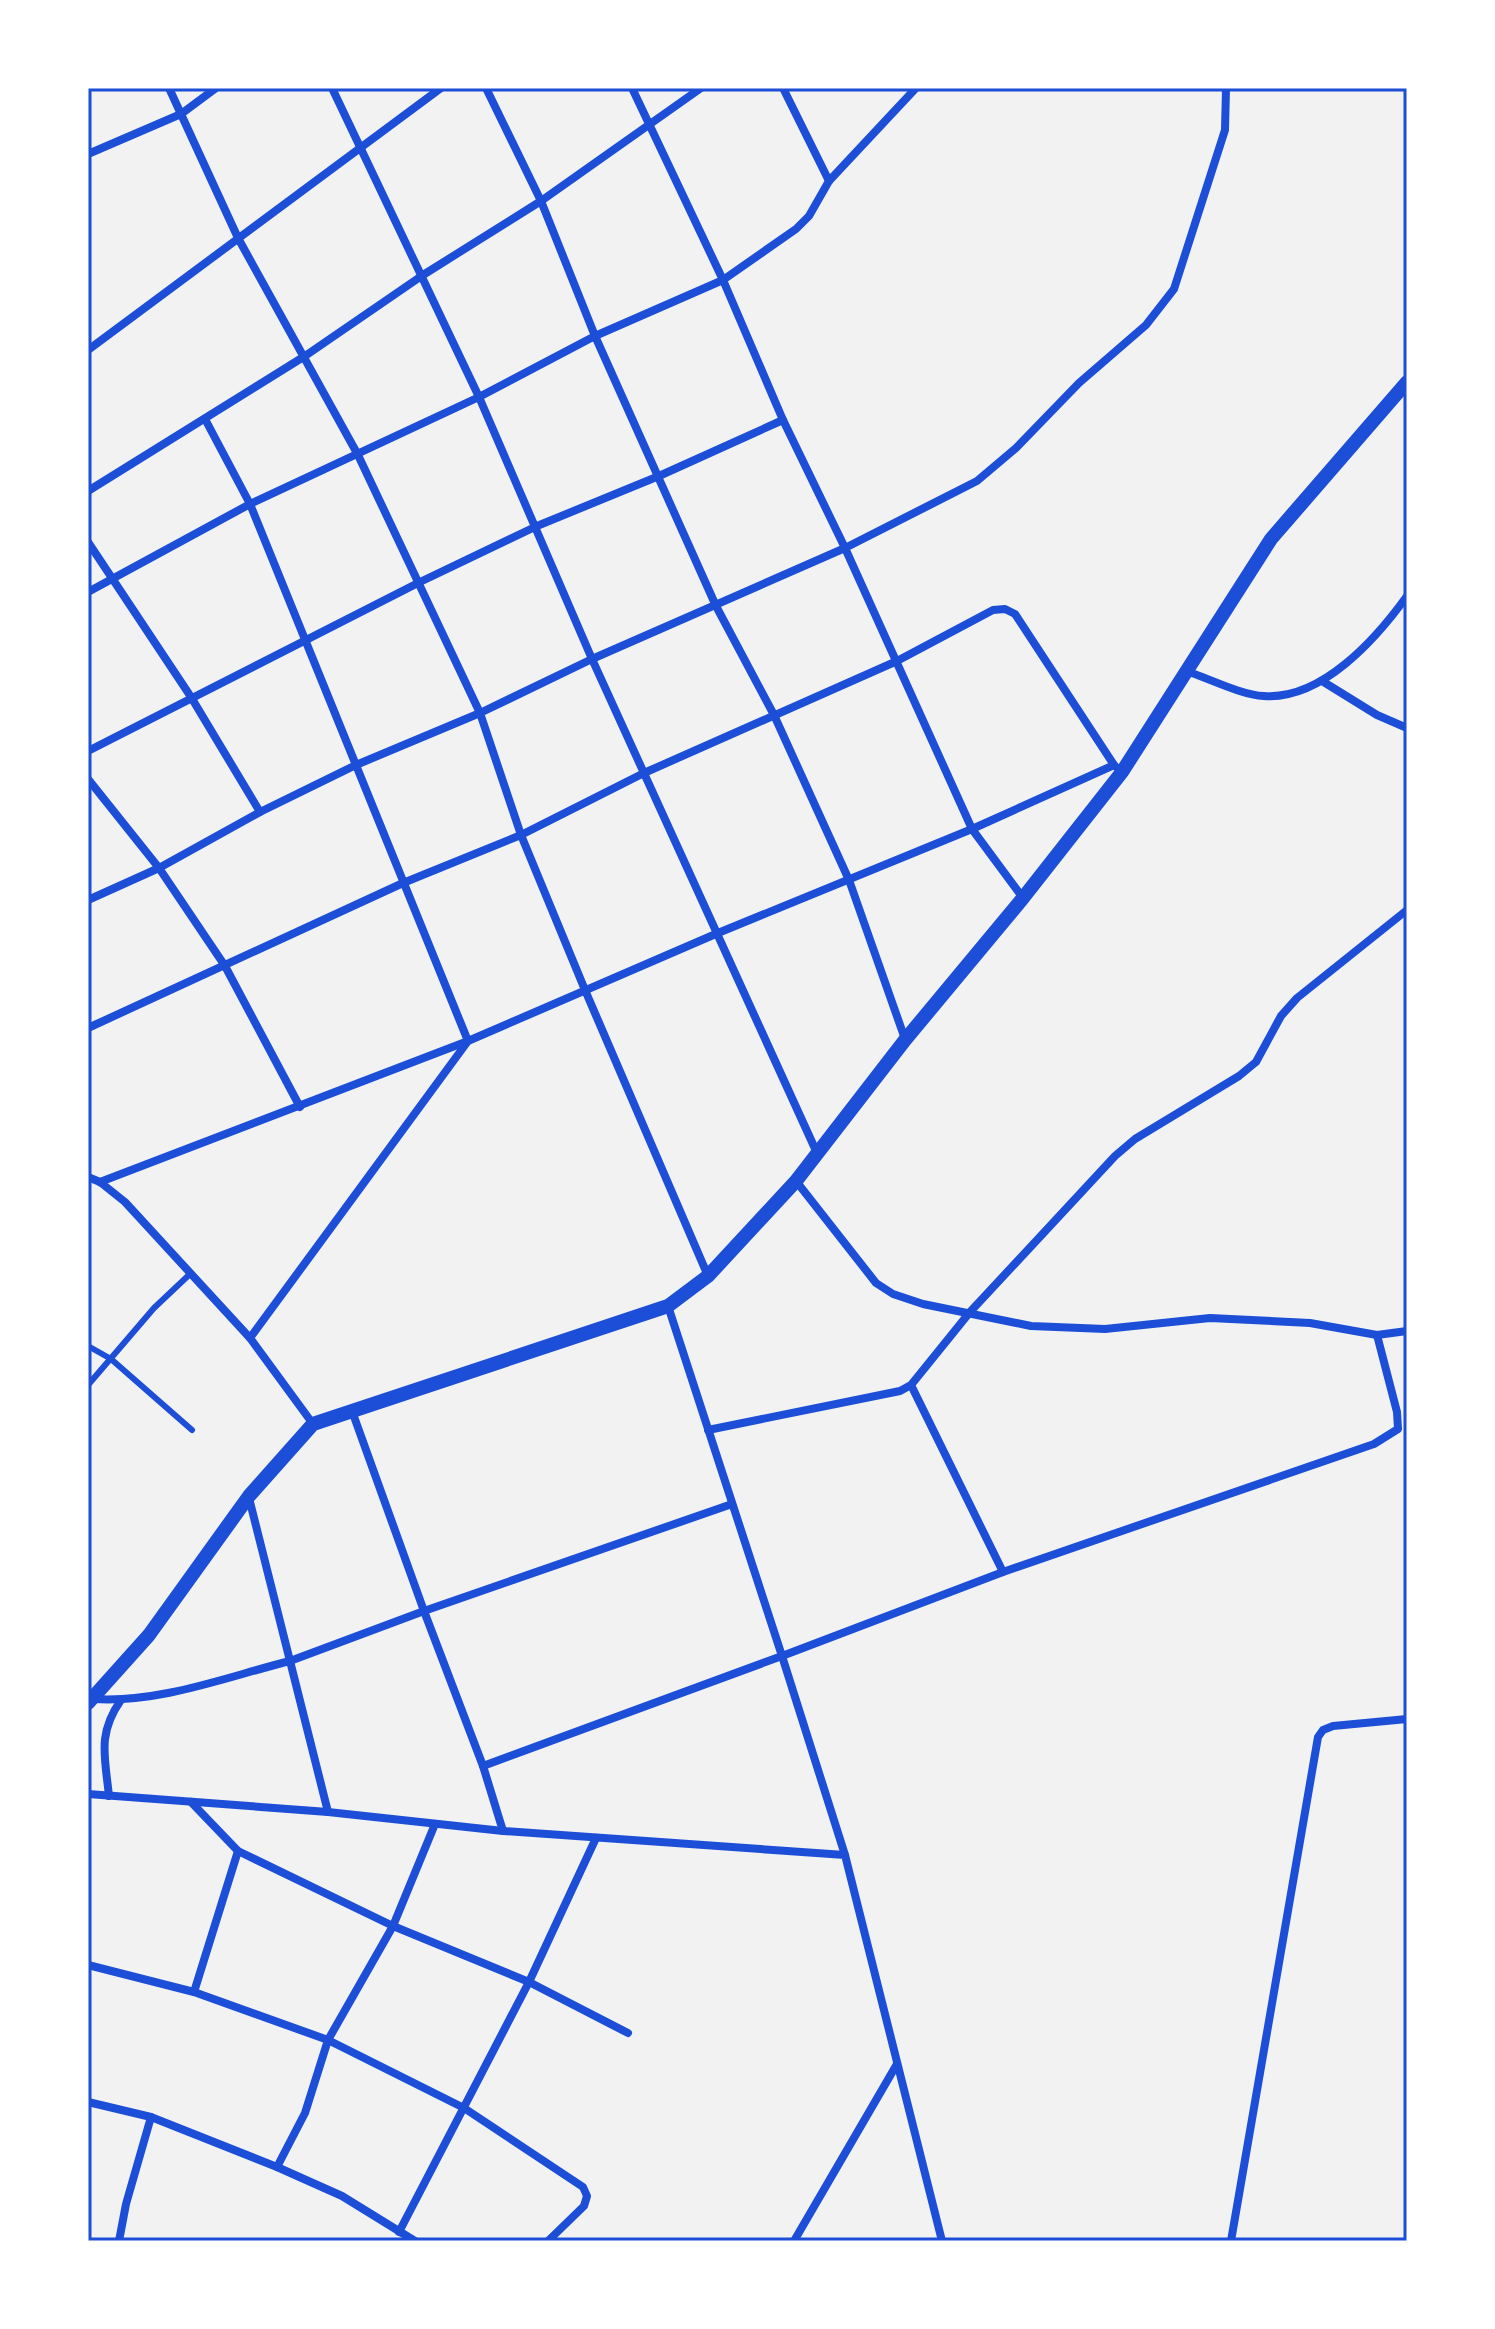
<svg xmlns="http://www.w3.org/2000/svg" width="1495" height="2329" font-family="Inter,sans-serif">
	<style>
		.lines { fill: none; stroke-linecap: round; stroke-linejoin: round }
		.service { stroke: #1d4ed8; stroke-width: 6 }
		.minor { stroke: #1d4ed8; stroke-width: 8 }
		.tertiary { stroke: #1d4ed8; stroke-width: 14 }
		.neatline { fill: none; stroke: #1d4ed8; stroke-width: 3 }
	</style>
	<rect width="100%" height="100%" fill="#f2f2f2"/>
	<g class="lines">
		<g class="service">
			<path d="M88 1346 111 1359 192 1430"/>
			<path d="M88 1385 154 1308 190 1274"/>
		</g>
		<g class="minor">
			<path d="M169 88 238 238 358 455 480 713 521 835 585 990 708 1276"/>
			<path d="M332 88 479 397 592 659 817 1153"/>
			<path d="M486 88 541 201 595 336 716 606 774 715 849 880 905 1039"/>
			<path d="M632 88 723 280 783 420 845 548 972 829 1023 898"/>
			<path d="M783 88 829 181"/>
			<path d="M88 154 181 114 216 88"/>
			<path d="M88 350 441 88"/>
			<path d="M205 419 250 504 468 1041 250 1338"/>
			<path d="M88 491 305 356 423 275 541 201 701 88"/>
			<path d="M88 542 191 697 260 812"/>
			<path d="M88 592 250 504 479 397 595 336 723 280 796 229 809 216 829 181 916 88"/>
			<path d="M1186 671C1208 678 1241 695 1264 696 1322 700 1376 639 1407 596"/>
			<path d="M1322 681 1377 715 1407 728"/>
			<path d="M88 751 420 582 537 526 659 476 783 420"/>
			<path d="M88 779 159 868 225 966 300 1107"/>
			<path d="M88 900 159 868 260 812 356 765 480 713 592 659 845 548 977 481 1016 448 1079 383 1146 325 1174 289 1225 130 1226 88"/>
			<path d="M88 1028 403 883 521 835 644 773 897 661 993 610 1005 609 1015 614 1114 765"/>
			<path d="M88 1177 100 1182 125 1202 250 1338 313 1424"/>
			<path d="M796 1181 876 1283 893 1294 923 1304 1031 1326 1105 1329 1210 1318 1310 1323 1377 1335 1407 1331"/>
			<path d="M100 1182 468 1041 718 933 972 829 1114 765 1116 767"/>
			<path d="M911 1385 1003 1572"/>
			<path d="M708 1430 900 1391 911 1385 970 1312 1115 1156 1135 1139 1239 1076 1256 1062 1281 1016 1297 998 1407 910"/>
			<path d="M249 1498 290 1661 424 1611 352 1411"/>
			<path d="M94 1699C161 1703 226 1677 290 1661L328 1812"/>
			<path d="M483 1766 424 1611 732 1504"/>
			<path d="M88 1794 328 1812 503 1831 845 1855 942 2241"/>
			<path d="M109 1796C105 1757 97 1734 121 1700"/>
			<path d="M191 1802 238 1851 393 1926 529 1982 628 2033"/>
			<path d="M503 1831 483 1766 782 1656 668 1306"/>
			<path d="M845 1855 782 1656 1003 1572 1374 1444 1398 1429 1397 1412 1377 1335"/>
			<path d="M88 1965 194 1992 328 2040 464 2108 583 2187 587 2196 584 2206 548 2241"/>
			<path d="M194 1992 238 1851"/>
			<path d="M88 2102 151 2117 277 2167 342 2196 415 2241"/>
			<path d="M277 2167 305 2113 328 2040 393 1926 435 1824"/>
			<path d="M399 2232 529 1982 596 1838"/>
			<path d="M119 2241 126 2204 151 2117"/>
			<path d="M794 2241 897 2064"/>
			<path d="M1231 2241 1318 1737 1323 1730 1333 1726 1407 1719"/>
		</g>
		<path class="tertiary" d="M88 1703 149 1635 249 1496 313 1424 668 1306 708 1276 796 1181 905 1040 1023 898 1122 772 1271 539 1407 382"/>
	</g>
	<rect width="1495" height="2329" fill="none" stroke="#ffffff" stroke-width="180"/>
	<rect x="90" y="90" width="1315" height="2149" class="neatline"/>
</svg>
